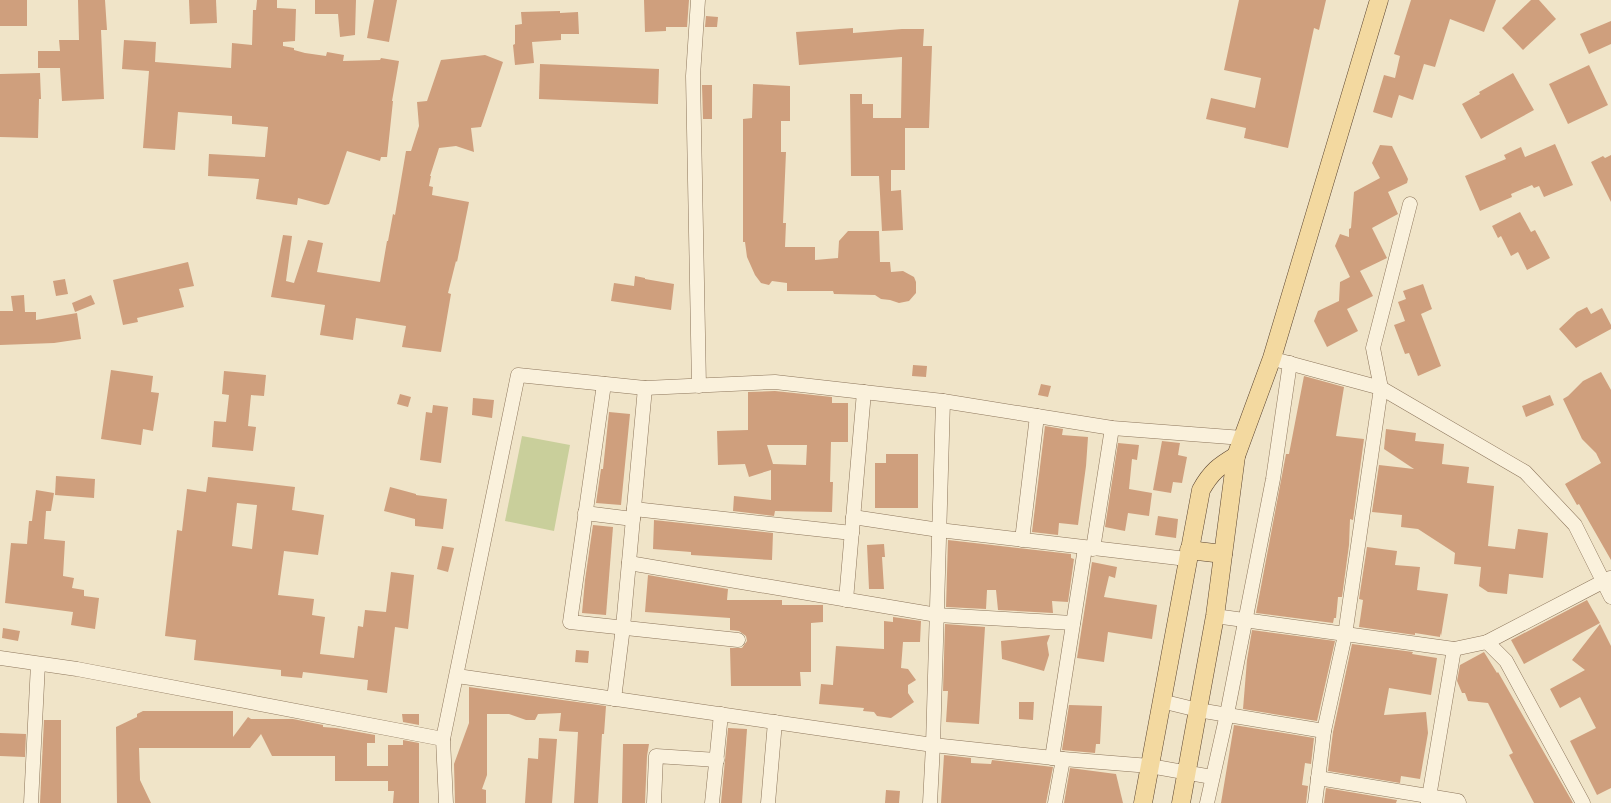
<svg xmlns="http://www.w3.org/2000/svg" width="1611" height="803" font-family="'PT Serif',serif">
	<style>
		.green { fill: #c9cf9b }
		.building { fill: #cf9f7d; fill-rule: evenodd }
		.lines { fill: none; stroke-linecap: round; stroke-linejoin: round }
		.minor-casing { stroke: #8d765c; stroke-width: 15 }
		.major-casing { stroke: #5b4430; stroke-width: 19 }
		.minor { stroke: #faf1dc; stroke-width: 14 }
		.major { stroke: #f3d9a0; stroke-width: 18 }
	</style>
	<rect width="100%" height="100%" fill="#f0e4c8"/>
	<path class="green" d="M522 436 570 445 554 531 505 521Z"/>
	<g class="building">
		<rect x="0" y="0" width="27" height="26"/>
		<path d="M78 0H105L107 30H101L104 99 62 101 60 68H38V51H60L59 40H79Z"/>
		<path d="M189 0H216L217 23 190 24Z"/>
		<path d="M257 0H277V8L296 9 295 41 283 42V46L294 48V50L305 53 326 56 327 52 344 55 343 61 380 60 381 58 399 61 392 101H393L387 157H381L380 161 347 151 329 204 325 205 298 198 297 205 256 199 259 179 208 176 209 154 265 157 268 127 232 124V116L178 112 175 150 143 148 149 71 122 69 124 40 156 42 155 62 231 68 232 43 252 45 253 10H256Z"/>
		<path d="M315 0H356L355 35 340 37 338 14H315Z"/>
		<path d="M374 0H397L389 42 367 38Z"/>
		<path d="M644 0H689L687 27H666V31L645 32Z"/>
		<path d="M1239 0H1326L1319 30 1314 28 1288 148 1244 138 1246 128 1206 119 1211 98 1255 108 1261 78 1224 70Z"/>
		<path d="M1411 0H1496L1484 32 1450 19 1435 67 1424 64 1413 100 1399 95 1392 118 1373 112 1384 75 1395 78 1400 56 1394 54Z"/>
		<path d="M1531 0H1539L1556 19 1523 50 1502 28Z"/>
		<path d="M560 11V13L578 12 579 34H561V40L532 42 534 63 515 65 513 45 515 44V25L522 24 521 12Z"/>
		<path d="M706 16 718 17 717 27H705Z"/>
		<path d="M1611 21V44L1589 54 1580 34Z"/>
		<path d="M853 28V33L902 29H924L923 46H932L929 128H905V170H891V191L901 190 903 230 882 231 879 176H851L850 94H862V104H873V118H901L902 57 799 65 796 32Z"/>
		<path d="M485 55 503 62 481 127 471 128 474 152 456 146 439 148 430 176H431L429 186 433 187 432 195 469 202 457 262 456 261 448 293 451 294 441 352 402 347 406 326 356 318 353 340 320 335 325 305 271 297 283 235 292 236 286 281 294 283 308 240 323 243 317 272 380 282 387 241H388L393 214 395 215 406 151H411L419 126 417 102 427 101 441 60Z"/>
		<path d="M540 64 659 69 658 104 539 99Z"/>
		<path d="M1589 65 1608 105 1568 124 1549 84Z"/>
		<path d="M40 73 41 99H39L38 138 0 137V74Z"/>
		<path d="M1513 73 1534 110 1481 139 1462 104 1480 94 1479 92Z"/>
		<path d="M753 84 790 86V121H781V152H786L783 223H786L785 247H815V260L838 258 839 241 848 231H879L880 262H890L891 272 903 271 914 277 916 282V293L909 301 899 303 890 300 881 299 875 295 834 294 833 291H787V283L772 281 769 285 761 283 755 275 747 257 745 242H743V119L752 118Z"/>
		<path d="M702 85H712V119H703Z"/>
		<path d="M1555 144 1573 185 1544 197 1539 186 1534 188 1532 185 1511 194 1512 197 1480 211 1465 176 1506 159 1504 155 1521 147 1525 157Z"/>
		<path d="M1380 145 1392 146 1408 179 1407 183 1388 192 1398 214 1372 228 1387 258 1360 271 1373 296 1347 309 1358 331 1327 347 1314 321 1318 311 1339 301 1340 282 1350 277 1335 246 1340 234 1349 237V229L1351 228 1354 192 1380 178 1372 163Z"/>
		<path d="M1611 155V202L1591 162 1603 156 1605 158Z"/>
		<path d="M1520 212 1531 232 1535 230 1550 258 1527 270 1518 252 1511 256 1501 236 1498 238 1492 226Z"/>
		<path d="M188 262 194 286 179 289 184 307 137 318 138 322 123 325 113 280Z"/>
		<path d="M635 276 645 278V279L674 284 671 310 611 301 614 283 634 286Z"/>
		<path d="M65 279 68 294 56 296 53 281Z"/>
		<path d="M1423 284 1432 309 1421 314 1441 366 1418 376 1409 353 1405 354 1394 325 1405 321 1398 302 1406 299 1403 291Z"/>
		<path d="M24 295 25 312H36V320L77 313 81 339 54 343 0 345V311H13L11 296Z"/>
		<path d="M91 295 95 304 75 312 72 303Z"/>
		<path d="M1587 307 1591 314 1602 308 1611 325V329L1576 348 1559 329 1577 312Z"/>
		<path d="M913 365 927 366 926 377 912 376Z"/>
		<path d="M111 370 153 376 151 392 159 393 153 431 143 429 141 445 101 439Z"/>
		<path d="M224 371 266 375 264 396 251 395 248 426 256 427 253 451 212 447 214 421 226 422 229 395 222 394Z"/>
		<path d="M1601 372 1611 390V560L1579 504 1577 505 1565 484 1601 463 1596 453 1582 439 1563 399 1568 396 1583 381Z"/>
		<path d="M1304 376 1344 387 1336 436 1364 439 1353 520 1350 519 1349 545 1342 597H1338L1336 618H1334L1333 623 1256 613 1286 454H1289Z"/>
		<path d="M1041 384 1051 386 1048 397 1038 395Z"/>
		<path d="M775 391 832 397V403H848V442H831L830 482H833L832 512 775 511 774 516 733 511 734 496 771 500V470L749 477 745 464 718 465 717 431 748 430V392ZM767 445H807L806 465 773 464Z"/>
		<path d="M400 394 411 397 408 407 397 404Z"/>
		<path d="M1550 395 1554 405 1526 417 1522 406Z"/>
		<path d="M473 398 494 400 492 418 472 415Z"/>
		<path d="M433 405 448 407 441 463 420 460 426 412 432 413Z"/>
		<path d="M609 412 630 414 621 505 596 503 601 469H603Z"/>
		<path d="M1045 426 1063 429 1062 435 1088 437 1086 466 1078 525 1059 523 1058 535 1032 532Z"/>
		<path d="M1386 429 1416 433 1415 441 1444 444 1442 464 1469 467 1467 483 1494 486 1488 546 1515 549 1518 529 1548 533 1543 578 1509 574 1507 594 1488 592 1479 586 1481 567 1454 564 1455 553 1418 529 1401 527 1402 515 1372 512 1379 465 1414 469 1384 449Z"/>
		<path d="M1162 441 1180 443 1178 455 1187 457 1182 483 1173 482 1171 493 1153 490Z"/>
		<path d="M1118 443 1139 445 1137 460 1132 459 1129 489 1152 493 1149 516 1128 513 1125 531 1105 527Z"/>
		<path d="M886 454H918V508H875V463H886Z"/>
		<path d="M56 476 95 479 94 498 55 495Z"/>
		<path d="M208 477 295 487 292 510 324 515 318 555 284 551 278 595 314 599 312 615 325 617 320 654 354 658 358 626 363 627 365 610 386 612 391 572 414 575 408 629 395 627 387 693 367 690 368 680 303 672 302 678 281 676V670L194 660 196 640 165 636 177 530 182 531 187 489 206 492ZM237 503 257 505 252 549 232 546Z"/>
		<path d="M390 487 416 494V495L447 499 443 529 415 526V519L384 511Z"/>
		<path d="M36 490 54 493 51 511H46L44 539 65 541 63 576 74 578 72 588 84 590V596L99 598 95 629 71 625 73 612 5 603 11 543 27 544 29 521H32Z"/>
		<path d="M1158 516 1178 519 1176 538 1155 535Z"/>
		<path d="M654 520 773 533 772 560 691 555V552L653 549Z"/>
		<path d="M593 525 613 527 606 615 582 613 585 580Z"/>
		<path d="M948 540 1071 554V558L1074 559 1068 602 1052 601 1053 613 998 610 996 590H987L986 609 946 607Z"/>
		<path d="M884 544 885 557H882L884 589H869L867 545Z"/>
		<path d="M442 546 454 548 448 572 437 569Z"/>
		<path d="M1367 547 1397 551 1395 565 1420 567 1417 590 1448 594 1441 636 1440 633V637L1415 633V635L1359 627 1363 600 1359 599Z"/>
		<path d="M1092 562 1117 567 1115 578 1109 576 1104 597 1157 605 1152 639 1108 632 1104 662 1077 658Z"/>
		<path d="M648 575 728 589 727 600H782V605H823V622L811 623V672H800L801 686H731L730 648H742L747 641 746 636 739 631 730 630V618L645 612Z"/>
		<path d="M1587 600 1600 623 1524 664 1511 640Z"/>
		<path d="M893 617 921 621 920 642H903L901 668 908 669 916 680 908 685V693L914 702 891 718 877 716 874 712 863 711 864 708 819 704 821 684 833 685 836 646 884 649V621L893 622Z"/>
		<path d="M945 624 985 627 979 724 946 722 948 691H943Z"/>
		<path d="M1600 624 1611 646V788L1597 795 1570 741 1596 728 1580 697 1560 708 1550 689 1585 670 1572 660Z"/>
		<path d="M3 628 20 631 18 641 2 638Z"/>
		<path d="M1252 630 1335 641 1317 721 1243 709 1247 660Z"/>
		<path d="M1050 635 1047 643 1049 655 1044 671 1002 659 1001 641Z"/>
		<path d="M1352 644 1413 652 1412 654 1437 658 1431 695 1389 688 1384 715 1426 712 1428 733 1420 779 1401 776 1400 783 1328 771 1333 732Z"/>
		<path d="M576 650 589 651 588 663 575 662Z"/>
		<path d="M1484 652 1497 673 1498 672 1573 803H1534L1509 755 1513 753 1488 703 1468 701 1465 693H1462L1457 681 1460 665Z"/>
		<path d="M469 687 606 706 604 734H602L598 803H574L578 732 559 731 561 713 538 714 535 720H526L509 714H487V775L482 789 486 790V803H455L454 764 469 723Z"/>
		<path d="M1019 702H1034L1033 720 1019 719Z"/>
		<path d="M1069 705 1102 706 1100 744H1096L1095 753 1062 750Z"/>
		<path d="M143 711H233V737L248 717 251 719H293L323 725V727L336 728 375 735V743H367V766H388V745H403V740L419 743V803H393L394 791H388V781H335V756H272L261 734 250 748H139L140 780 151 803H117L116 727 137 717V714Z"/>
		<path d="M402 714H419V725L403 722Z"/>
		<path d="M44 720H61V803H40Z"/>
		<path d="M1234 725 1314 738 1311 764 1305 763 1302 785 1308 786 1306 803H1221Z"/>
		<path d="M728 728 747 729 742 803H721Z"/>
		<path d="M0 733 26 734 25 757 0 756Z"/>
		<path d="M539 738 557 739 552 803H525L528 758 538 759Z"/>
		<path d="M623 744H649L647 756 645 803H622Z"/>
		<path d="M944 755 971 758V763L991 764 992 760 1053 767 1046 803H941Z"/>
		<path d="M1070 768 1116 774 1123 803H1064Z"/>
		<path d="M1326 788 1397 800 1396 803H1324Z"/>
		<path d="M886 790 900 791 899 803H885Z"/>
	</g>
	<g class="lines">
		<defs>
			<g id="minor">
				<path d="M698 0 693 76 699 386"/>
				<path d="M1281 361 1381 388 1525 472 1575 525 1611 597"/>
				<path d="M604 384 570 622 738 640"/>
				<path d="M634 509 852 533"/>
				<path d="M585 513 633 519"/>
				<path d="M853 517 939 530 1187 559"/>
				<path d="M1022 540 1037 416"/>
				<path d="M1093 549 1112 428"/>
				<path d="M629 563 937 615 1073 623"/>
				<path d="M846 600 864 392"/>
				<path d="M1215 616 1454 649 1487 642 1610 578"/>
				<path d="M1487 642 1506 661 1583 803"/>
				<path d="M0 658 77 669 443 739"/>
				<path d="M457 676 933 745 1063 759 1150 766 1212 777"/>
				<path d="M614 699 623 627 645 388"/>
				<path d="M1161 701 1198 710 1324 731"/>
				<path d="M1052 758 1085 548"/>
				<path d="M1318 778 1458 801 1459 803"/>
				<path d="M31 803 38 664"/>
				<path d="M446 803 443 739 518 375 645 388 775 382 943 401 1112 428 1243 438"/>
				<path d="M654 803 656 756 717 760"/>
				<path d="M712 803 721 714"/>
				<path d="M768 803 775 722"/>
				<path d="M930 803 933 745 943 401"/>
				<path d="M1055 803 1063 759"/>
				<path d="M1207 803 1227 714 1273 479 1290 363"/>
				<path d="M1315 803 1324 731 1345 635 1381 388 1373 348 1410 204"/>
				<path d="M1428 803 1454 649"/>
			</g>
			<g id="major">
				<path d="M1189 550 1223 554"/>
				<path d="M1143 803 1201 490C1211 472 1219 466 1236 456"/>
				<path d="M1181 803 1215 616 1236 456 1272 358 1379 0"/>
			</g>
		</defs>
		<use href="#minor" class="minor-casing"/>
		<use href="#major" class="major-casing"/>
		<use href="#minor" class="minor"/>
		<use href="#major" class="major"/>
	</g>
</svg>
